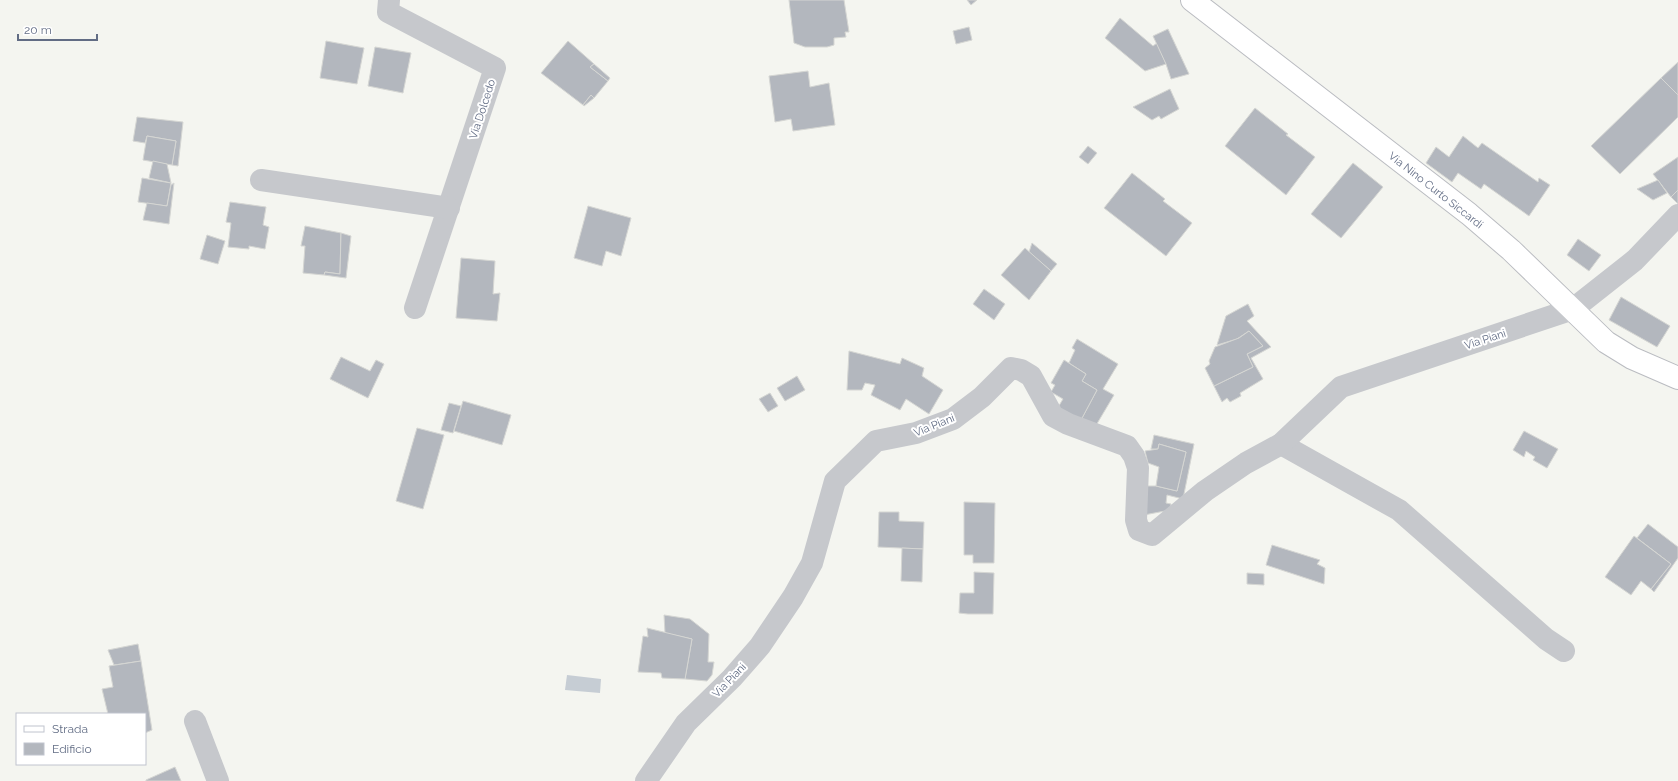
<svg xmlns="http://www.w3.org/2000/svg" width="1678" height="781" font-family="Raleway,sans-serif">
	<style>
		.water { fill: #c6cdd4 }
		.building { fill: #b3b7be; stroke: #d5d6d3 }
		.lines { fill: none; stroke-linecap: round; stroke-linejoin: round }
		.major-casing { stroke: #babcc1; stroke-width: 24 }
		.minor { stroke: #c6c8cc; stroke-width: 22 }
		.major { stroke: #fff; stroke-width: 22 }
		.labels { text-anchor: middle; stroke-width: 4; stroke-linejoin: round; paint-order: stroke }
		.street-label { font-size: 11px; fill: #616c84; stroke: #fff }
	</style>
	<rect width="100%" height="100%" fill="#f4f5f0"/>
	<path class="water" d="M567 675 601 679 600 693 565 690Z"/>
	<g class="building">
		<path d="M789 0H844L849 32H845L846 37 834 38V45L827 47H805L794 43Z"/>
		<path d="M967 0H977L971 5Z"/>
		<path d="M1120 18 1153 46 1157 43 1166 64 1145 71 1105 38Z"/>
		<path d="M969 27 972 40 956 44 953 31Z"/>
		<path d="M1168 29 1189 74 1171 79 1166 64 1153 36Z"/>
		<path d="M326 41 364 48 357 84 320 78Z"/>
		<path d="M568 41 594 64 590 67 608 81 594 98 591 95 583 105 541 73Z"/>
		<path d="M375 47 411 53 403 93 368 86Z"/>
		<path d="M1678 62V95L1661 78Z"/>
		<path d="M594 64 610 78 608 81 590 67Z"/>
		<path d="M808 71 810 87 829 83 835 125 793 131 791 119 775 122 769 76Z"/>
		<path d="M1661 78 1678 95V117L1620 174 1591 146Z"/>
		<path d="M1170 89 1179 109 1161 119 1159 116 1152 120 1133 107Z"/>
		<path d="M591 95 594 98 584 106 583 105Z"/>
		<path d="M1255 108 1288 134 1286 135 1315 157 1286 195 1225 146Z"/>
		<path d="M137 117 183 122 178 166 172 165 176 141 147 136 145 143 133 141Z"/>
		<path d="M147 136 176 141 172 165 143 160Z"/>
		<path d="M1463 136 1478 148 1482 143 1538 182 1539 178 1550 185 1529 216 1484 184 1481 189 1458 173 1452 182 1426 163 1436 147 1449 157Z"/>
		<path d="M1088 146 1097 153 1088 164 1079 157Z"/>
		<path d="M1678 157V190L1671 197 1653 174Z"/>
		<path d="M153 161 167 164 171 183 149 178Z"/>
		<path d="M1353 163 1383 187 1341 238 1311 214Z"/>
		<path d="M1132 173 1165 199 1163 201 1192 223 1166 256 1104 208Z"/>
		<path d="M142 178 171 183 167 206 138 202Z"/>
		<path d="M1658 180 1667 193 1653 200 1637 189Z"/>
		<path d="M174 183 169 224 143 220 147 203 167 206 171 185Z"/>
		<path d="M1678 190V204L1671 197Z"/>
		<path d="M230 202 266 207 263 225 269 227 265 249 249 246V249L228 247 231 223 226 222Z"/>
		<path d="M588 206 631 218 621 256 606 251 602 266 574 258Z"/>
		<path d="M305 226 341 233 340 274 325 272 324 275 303 273 305 246H301Z"/>
		<path d="M341 233 351 236 346 278 324 275 325 272 340 274Z"/>
		<path d="M207 235 225 241 218 264 200 259Z"/>
		<path d="M1578 239 1601 255 1589 271 1567 255Z"/>
		<path d="M1032 243 1057 264 1051 271 1029 252Z"/>
		<path d="M1025 248 1051 271 1029 300 1001 275Z"/>
		<path d="M461 258 495 261 493 294 500 293 497 321 456 318Z"/>
		<path d="M984 289 1005 304 994 320 973 304Z"/>
		<path d="M1621 297 1670 326 1657 347 1609 320Z"/>
		<path d="M1248 304 1254 316 1247 321 1271 347 1251 358 1263 379 1240 393 1241 396 1230 402 1227 398 1222 402 1214 386 1253 367 1247 354 1263 346 1249 331 1237 339 1217 345 1226 316Z"/>
		<path d="M1249 331 1263 346 1247 354 1253 367 1214 386 1205 368 1210 364 1209 361 1215 347 1239 338Z"/>
		<path d="M1077 339 1118 364 1103 389 1114 395 1095 427 1081 420 1097 390 1082 381 1086 374 1069 363 1075 350 1072 348Z"/>
		<path d="M849 351 900 364 902 358 924 368 922 376 943 390 929 414 906 399 900 410 871 395 875 385 865 383 862 390H847Z"/>
		<path d="M341 357 370 371 376 360 384 364 368 398 330 379Z"/>
		<path d="M1064 360 1086 374 1082 381 1097 390 1081 420 1057 409 1063 399 1051 392 1055 385 1051 383Z"/>
		<path d="M797 376 805 390 785 401 777 388Z"/>
		<path d="M770 393 778 406 768 412 759 399Z"/>
		<path d="M463 401 511 415 502 445 454 431Z"/>
		<path d="M449 403 461 406 453 433 441 430Z"/>
		<path d="M417 428 444 435 423 509 396 501Z"/>
		<path d="M1524 431 1558 449 1547 468 1533 460 1535 457 1526 451 1524 457 1513 450Z"/>
		<path d="M1154 435 1194 444 1183 499 1167 495 1166 503 1171 504 1170 510 1144 515 1146 486H1156L1177 491 1186 452 1159 444 1158 449H1151Z"/>
		<path d="M1159 444 1186 452 1177 491 1156 486 1159 467 1148 463 1145 451 1158 449Z"/>
		<path d="M964 502 995 503 994 563H973V555H964Z"/>
		<path d="M879 512H899V521L924 522 923 549 878 547Z"/>
		<path d="M1648 524 1678 547V558L1654 592 1651 589 1671 564 1637 538Z"/>
		<path d="M1634 536 1671 564 1651 589 1641 581 1631 595 1605 577Z"/>
		<path d="M1272 545 1320 560 1317 564 1325 568 1324 584 1266 565Z"/>
		<path d="M902 548 923 549 922 582 901 581Z"/>
		<path d="M974 572 994 573 993 614H968L959 613 960 593H974Z"/>
		<path d="M1247 573 1264 574V585L1247 584Z"/>
		<path d="M664 615 690 619 709 634 708 662H714L712 675 707 681 685 679 692 639 665 633Z"/>
		<path d="M647 628 692 639 685 679 662 678 661 673 638 672 643 636 648 637Z"/>
		<path d="M138 644 141 661 114 665 108 650Z"/>
		<path d="M141 661 152 730 145 733V714H108L102 689 113 687 109 666Z"/>
		<path d="M175 767 181 781H146V780Z"/>
	</g>
	<g class="lines">
		<defs>
			<path id="major" d="M1192 0 1469 214 1511 250 1606 342 1632 358 1678 378"/>
		</defs>
		<use href="#major" class="major-casing"/>
		<g class="minor">
			<path d="M389 0 388 12 495 68 415 308"/>
			<path d="M261 180 449 208"/>
			<path d="M1281 444 1399 510 1546 639 1564 651"/>
			<path d="M195 721 218 781"/>
			<path d="M646 781 686 723 732 678 760 646 793 597 812 563 835 481 876 441 916 433 953 419 982 397 1011 368 1021 370 1031 376 1053 416 1068 424 1127 446 1134 456 1138 468 1136 520 1139 530 1152 535 1205 491 1246 463 1281 444 1341 387 1573 309 1635 260 1678 215"/>
		</g>
		<use href="#major" class="major"/>
	</g>
	<g class="labels">
		<g class="street-label">
			<text transform="translate(482 109) rotate(-72)" y="4">Via Dolcedo</text>
			<text transform="translate(1436 190) rotate(38)" y="4">Via Nino Curto Siccardi</text>
			<text transform="translate(1485 339) rotate(-18)" y="4">Via Piani</text>
			<text transform="translate(934 425) rotate(-22)" y="4">Via Piani</text>
			<text transform="translate(729 680) rotate(-46)" y="4">Via Piani</text>
		</g>
	</g>
	<rect x="16" y="713" width="130" height="52" fill="#ffffff" stroke="#c0c4ce"/>
	<rect x="24" y="726" width="20" height="6" fill="#ffffff" stroke="#c0c4ce"/>
	<text x="52" y="733" font-size="12" fill="#616c84">Strada</text>
	<rect x="24" y="743" width="20" height="12" fill="#b3b7be" stroke="#c0c4ce"/>
	<text x="52" y="753" font-size="12" fill="#616c84">Edificio</text>
	<path d="M18 34v6h79v-6" fill="none" stroke="#616c84" stroke-width="2"/>
	<text x="24" y="34" font-size="12" fill="#616c84" stroke="#ffffff" stroke-width="3" paint-order="stroke">20 m</text>
</svg>
